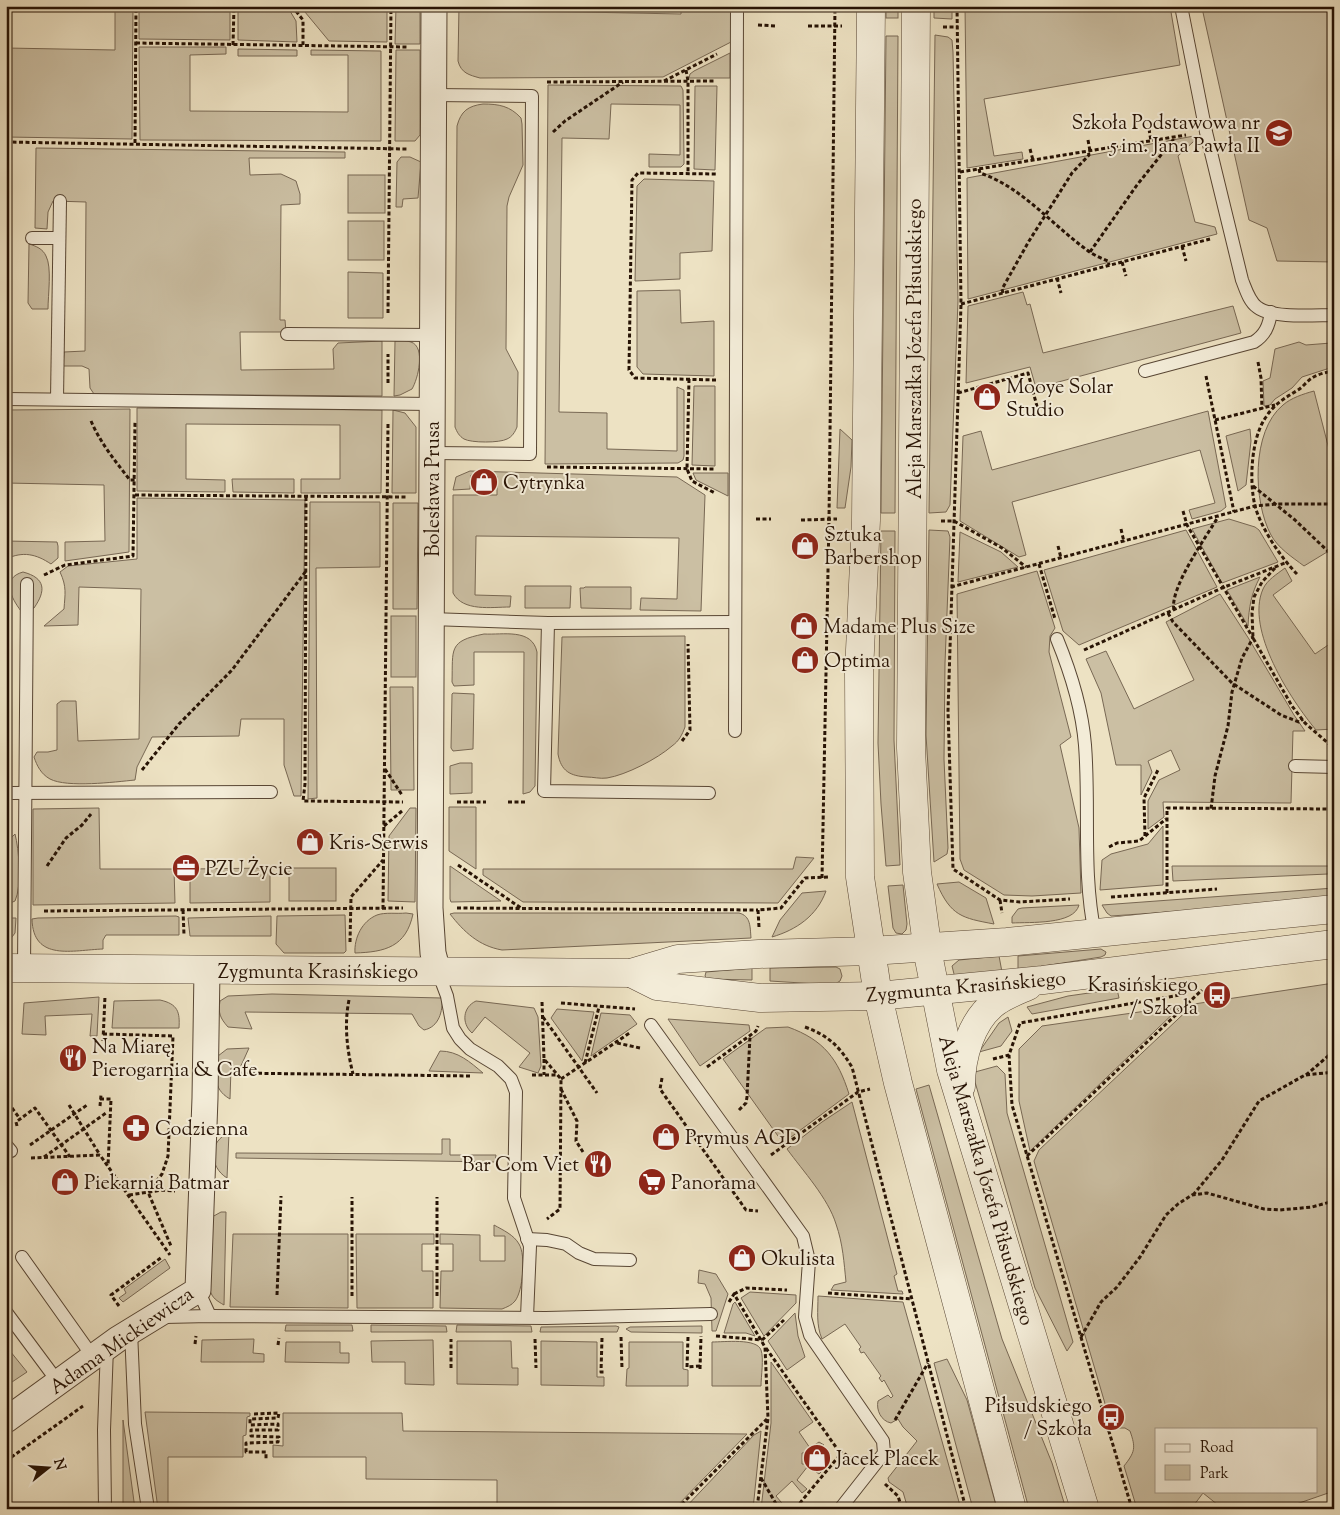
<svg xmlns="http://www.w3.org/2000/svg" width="1340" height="1515" font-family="'Sorts Mill Goudy',serif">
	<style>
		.green { fill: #cbbfa3; stroke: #786854; fill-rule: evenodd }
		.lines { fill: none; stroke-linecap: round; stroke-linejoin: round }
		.service-casing { stroke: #584634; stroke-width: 14 }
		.minor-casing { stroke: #584634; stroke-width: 27 }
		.tertiary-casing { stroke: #584634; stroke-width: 29 }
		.path { stroke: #261204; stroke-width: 3; stroke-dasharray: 4 2.5; stroke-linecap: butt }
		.service { stroke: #f3ecd8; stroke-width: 12 }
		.minor { stroke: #f3ecd8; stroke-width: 25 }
		.tertiary { stroke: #f3ecd8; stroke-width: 28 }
		.labels { text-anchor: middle; stroke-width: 4; stroke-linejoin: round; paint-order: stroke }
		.poi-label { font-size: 20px; fill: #261204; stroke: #f3ecd8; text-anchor: start }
		.street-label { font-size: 20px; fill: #261204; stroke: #f3ecd8 }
	</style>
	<rect width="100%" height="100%" fill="#ede2c3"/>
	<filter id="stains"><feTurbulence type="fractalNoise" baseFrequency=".004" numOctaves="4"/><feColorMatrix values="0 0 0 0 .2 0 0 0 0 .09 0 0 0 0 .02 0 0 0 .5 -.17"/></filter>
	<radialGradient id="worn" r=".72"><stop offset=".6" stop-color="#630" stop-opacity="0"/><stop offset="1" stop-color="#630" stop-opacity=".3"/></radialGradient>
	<g class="green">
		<path d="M115 6H133L132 139 6 137V48L115 50Z"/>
		<path d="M139 6H230V40L139 39Z"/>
		<path d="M238 6H287L296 21 297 42 238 40Z"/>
		<path d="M300 6H322L323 11H387V42L329 41Z"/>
		<path d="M396 6H420V44H395Z"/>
		<path d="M459 6H479L480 10 681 14V6H731V42L663 77 480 78C469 75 461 73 458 61Z"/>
		<rect x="886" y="6" width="12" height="12"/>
		<path d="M934 6H952V19L934 18Z"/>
		<path d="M965 6H1170L1180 65 984 99 994 156 1022 152 1023 159 967 168Z"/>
		<path d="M1211 6H1334V262L1277 261 1267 228 1249 220 1202 8Z"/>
		<path d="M935 35 948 37 952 40 953 52 958 301 950 505 946 512 929 513Z"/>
		<path d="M886 36H898L895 513H881Z"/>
		<path d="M139 47H226V54L190 55V111L348 112V55H311V50L381 51V141L140 140Z"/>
		<path d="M238 49 297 50V56H238Z"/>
		<path d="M396 50H420V135L415 141H395Z"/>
		<path d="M730 53V78H689L690 74 694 71Z"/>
		<path d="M548 85 681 86 683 90 684 158V164L681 167H649V154L680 155V105L611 104 609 139 562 138 559 412 607 413V449L677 451V387L684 390V456L683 460 678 463 545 464Z"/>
		<path d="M695 86H717L715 170 694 169Z"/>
		<path d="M483 104C499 104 510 106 521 118L522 124 523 165 509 197 507 206 506 349 518 372 517 427C515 432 512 437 507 439 500 443 471 443 464 439 459 436 457 432 455 427L457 126C461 111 468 106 483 104Z"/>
		<path d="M1194 136V141L1178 156 1195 222 1215 227 1217 234 968 299 967 178Z"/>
		<path d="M36 148 345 152V158H249L250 175 281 174 296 181 300 194V204L281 205 280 320H285L286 332H240L241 370 334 369 333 349 338 343 382 341V396L94 394 90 388 89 369 82 366H63L64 352 85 351 86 202 53 201 48 212 47 229 35 228Z"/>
		<path d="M401 157H410L421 162 418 198 403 199 402 207H396L397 162Z"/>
		<rect x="348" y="175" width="37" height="38"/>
		<path d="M644 179 714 181 712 251 680 253V279L635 281 637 186Z"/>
		<rect x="348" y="221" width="36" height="39"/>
		<path d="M29 244C36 246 43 249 46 256 52 267 48 295 48 309H32L28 303Z"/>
		<path d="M348 272 383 273V318H348Z"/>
		<path d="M680 290 681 323 714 321V376L643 374 637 367V291Z"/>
		<path d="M1023 292 1027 305 1030 304 1043 353 1233 306 1241 333 1036 388 1030 367 966 383 968 306Z"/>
		<path d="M395 341C400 341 406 340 411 342 426 347 418 379 412 389L400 395 394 396Z"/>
		<path d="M1299 342 1306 345 1331 343 1334 353 1333 367 1302 377 1292 388 1275 399 1270 405 1264 406 1263 381 1270 378 1275 349Z"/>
		<path d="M694 386H715V466L692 465Z"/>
		<path d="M1314 391 1332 461H1334V551L1332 549 1304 566C1292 557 1278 548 1271 535 1253 502 1251 431 1283 405 1291 398 1303 394 1314 391Z"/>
		<path d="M137 408 382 410 381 493H301V479H340V425L186 424V479L225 480V492L137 491Z"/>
		<path d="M130 409 129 552 65 561V542L105 541 104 485 6 483V410Z"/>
		<path d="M393 410 405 413 416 427V493H392Z"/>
		<path d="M1208 411 1226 507 1221 511 1192 519 1189 510 1215 503 1200 450 1012 502 1026 555 1019 557 960 521 963 436 981 431 992 470Z"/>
		<path d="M840 429 852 440 851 467 845 508H837Z"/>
		<path d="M1250 429 1251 441 1246 485 1238 491 1226 436Z"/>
		<path d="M470 471 677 477 705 495 701 611 640 610 641 598 677 599 679 538 476 536 475 595 511 596 510 607C492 607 463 612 453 593V495H497V476L471 475 470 489 453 490 456 477Z"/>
		<path d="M693 473H728V496L696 480Z"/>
		<path d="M232 479H294V493L233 492Z"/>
		<path d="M137 498 305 500 301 796H294L284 765V719H241L239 736 152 737 137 767 135 780C115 782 67 788 50 779 41 774 37 766 34 757L37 752H48L57 750V704L61 701H76L78 741 139 739 141 589 79 587 78 625 44 626 64 609C65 594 67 587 60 572L68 566 137 559Z"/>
		<path d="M310 502H380V567L316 568 317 798 308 799Z"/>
		<path d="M393 503H418L417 609H393Z"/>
		<path d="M1229 519 1255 527 1259 530 1278 562 1222 583 1192 529Z"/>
		<path d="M929 530 948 531 950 537 945 663 944 759 948 848 947 854 934 862 926 735Z"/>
		<path d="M1186 530 1217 587 1079 645 1063 631 1044 570Z"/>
		<path d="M881 531H895L894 740 900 865 886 866 881 804 878 743Z"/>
		<path d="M960 532 1001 552 1018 567 958 582Z"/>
		<path d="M6 541 57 542 58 546V558L51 564C36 554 23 551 6 559Z"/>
		<path d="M1285 568 1292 581 1273 595 1315 654 1334 641V729L1316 730C1291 700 1245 630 1263 589 1267 580 1277 574 1285 568Z"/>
		<path d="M1037 571 1055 628 1050 636 1049 652 1071 737 1060 745 1079 828 1081 893 1032 896 1004 895 964 870 960 859 957 594Z"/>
		<path d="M23 572C46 578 46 591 34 608L21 611C11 598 1 578 23 572Z"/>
		<path d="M1260 577C1251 594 1249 607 1248 626L1227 590Z"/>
		<path d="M525 586H571L570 608H525Z"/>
		<path d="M585 587H631V609L581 608 580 588H584Z"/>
		<path d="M1220 594 1249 639 1294 715 1305 731H1293L1291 803 1163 802 1164 817 1148 829V801L1159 780 1180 770 1171 750 1148 761 1152 772 1141 795V765H1116L1101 693 1086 659 1106 651 1134 709 1194 680 1166 622Z"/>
		<rect x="391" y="616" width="25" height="61"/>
		<path d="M484 634C503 635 532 628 537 652L535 786 530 792 523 794 524 652H474V685L454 686 452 682C453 649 448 641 484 634Z"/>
		<path d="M685 636V727C682 735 679 741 672 746 657 759 626 775 607 778 600 779 593 777 587 777 570 776 561 771 558 754L562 637Z"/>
		<path d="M390 687H413L414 790H391Z"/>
		<path d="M453 693 474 694 473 749 453 751 451 748 452 694Z"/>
		<path d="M460 763H472V793L450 794V766Z"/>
		<path d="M449 807H476V869L449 851Z"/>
		<path d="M99 808 100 869H174L175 903 33 905V809Z"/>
		<path d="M410 808H416L415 902 388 901 389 836Z"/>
		<path d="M1163 826V885L1100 890 1102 860 1111 854 1148 844Z"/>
		<path d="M15 834C19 849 22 886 15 901L8 904 6 843Z"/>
		<path d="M796 857 814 858 778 903 523 902 483 875V869H793Z"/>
		<path d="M450 866 501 901 451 902 450 899Z"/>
		<path d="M1172 866H1329L1328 874 1173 881Z"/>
		<path d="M270 868V902L190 903V869Z"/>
		<rect x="289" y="868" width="47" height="33"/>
		<path d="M959 882 986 898 994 924C962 918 951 916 937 884Z"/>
		<path d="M903 885 907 924 906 930 902 934 896 933 893 928 888 886Z"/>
		<path d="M1334 888V895L1311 902 1111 916 1107 913 1102 905Z"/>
		<path d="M826 891C817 916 796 930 772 937L780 920 802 893Z"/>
		<path d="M1079 905C1074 925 1030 922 1012 923V917L1018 909 1022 908Z"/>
		<path d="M406 913 413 914C406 947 385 952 355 953 354 938 362 921 377 915 385 912 397 914 406 913Z"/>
		<path d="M454 913H739C751 916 750 927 751 938L502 950C479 946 464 932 450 914Z"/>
		<path d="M345 915 346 951 344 953H284L276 944 277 916Z"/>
		<path d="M176 916 179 917V935H106L103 940V949C73 950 33 962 32 919L38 918Z"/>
		<path d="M271 916V936H190L188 918Z"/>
		<path d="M6 918H16L15 933 6 945Z"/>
		<path d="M1101 949 1106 952 1105 955 1101 957 1018 970V956Z"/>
		<path d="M999 956 1002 972 957 977 954 974 952 966 959 960Z"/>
		<path d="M836 967 840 969 842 976 840 981 833 985 770 981V968Z"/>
		<path d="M752 968V980L707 979 705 976 706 972Z"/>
		<path d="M1334 983V1491L1282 1509H1223L1203 1493 1191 1509H1137L1124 1466C1135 1452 1136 1448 1130 1431L1125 1428H1118L1111 1406 1106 1407 1034 1161 1039 1150 1194 1004ZM1156 1429H1316V1491H1156Z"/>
		<path d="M1117 989 1119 998 1032 1014 1027 1007 1068 996Z"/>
		<path d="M272 994 442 998C443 1011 439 1027 424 1030L419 1026 412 1014 245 1012 252 1029 228 1027C220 1018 218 1013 220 1001L228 996Z"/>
		<path d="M99 997 97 1036H90L92 1014 45 1016 46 1035 22 1034 24 1003Z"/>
		<path d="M160 1000C178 1004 180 1012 179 1028H112L114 1001Z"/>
		<path d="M476 1001 534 1008 538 1017 541 1066 538 1073 519 1067 530 1053 485 1017 472 1033C461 1023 463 1007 476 1001Z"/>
		<path d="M1181 1006 1030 1151 1019 1101V1049L1042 1026Z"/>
		<path d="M557 1009 594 1012 582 1061 551 1018Z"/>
		<path d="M601 1013 630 1015 637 1024 591 1056Z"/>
		<path d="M1008 1017 1012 1031 1001 1046 979 1052 999 1023Z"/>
		<path d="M668 1019 749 1025 750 1031 700 1066Z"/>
		<path d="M788 1027C824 1040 838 1059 849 1094L783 1143 723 1059 766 1028Z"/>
		<path d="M249 1048 240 1068H231L230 1099C211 1088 217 1074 218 1056L227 1049Z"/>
		<path d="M440 1051C458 1051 470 1062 483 1073L429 1071Z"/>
		<path d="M997 1066 1005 1074 1007 1113 1073 1342 1067 1351 1035 1288 975 1082V1072Z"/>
		<path d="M929 1085 1002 1339 1052 1463 1066 1509H1029L916 1089Z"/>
		<path d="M852 1102 897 1274 894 1276 898 1291H902L903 1294 831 1290 834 1285 846 1282C844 1263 843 1244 836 1224 828 1198 803 1171 787 1149L822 1122Z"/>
		<path d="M229 1133 227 1178C209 1167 208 1141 229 1133Z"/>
		<path d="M442 1139H450V1155H496L495 1162 236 1158V1153L442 1154Z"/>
		<path d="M221 1212H226L224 1305C217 1301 212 1298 210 1290L212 1217Z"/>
		<path d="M494 1225C503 1230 514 1235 519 1244 526 1255 523 1291 515 1301 512 1305 507 1307 502 1309L440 1308 441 1271H453V1244H440V1234L480 1235V1261H505V1236H494Z"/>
		<path d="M233 1234H348V1308L230 1307Z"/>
		<path d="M356 1234H434V1244H422V1271H433V1308H357Z"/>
		<path d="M165 1259 170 1268 123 1302 119 1298 126 1293 124 1289Z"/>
		<path d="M699 1270 716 1274 728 1294 716 1331H712L711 1298 705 1284 698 1283Z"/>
		<path d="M750 1292 796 1295V1303L764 1336 741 1298Z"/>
		<path d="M818 1296 903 1302 961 1509H908L903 1492 889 1482 888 1478 917 1441 903 1427 898 1419 891 1423C881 1421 876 1410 878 1401L888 1395 891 1398 893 1396 884 1380 882 1382 879 1378 881 1376 864 1352 861 1353 859 1349 861 1347 845 1324 822 1339C816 1325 818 1311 818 1296Z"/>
		<path d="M735 1302 755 1336 746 1333H724L733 1304Z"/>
		<path d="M795 1313 798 1336 805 1357 787 1370 768 1341Z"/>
		<path d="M286 1325H352L353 1331H285Z"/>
		<path d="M371 1325 446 1326 447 1332H371Z"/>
		<path d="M457 1325 531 1326 532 1332H456Z"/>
		<path d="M616 1326 619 1327 617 1332H540L541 1327Z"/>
		<path d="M702 1326V1333L631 1332 626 1329 630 1327Z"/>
		<path d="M254 1339 253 1353 264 1354V1362H201L202 1340Z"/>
		<path d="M433 1340 434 1385 405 1384V1362H372L371 1341Z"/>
		<path d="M457 1341H511L512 1368H518V1385L457 1384Z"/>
		<path d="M541 1341 597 1342V1377H604V1386L541 1385Z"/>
		<path d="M286 1342H340V1353H349V1363L285 1362Z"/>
		<path d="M629 1342H683V1369L688 1370V1386H626L627 1369 629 1368Z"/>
		<path d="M712 1342C724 1342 757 1338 761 1350 764 1358 761 1377 761 1386H712Z"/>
		<path d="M6 1346 27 1372 6 1386Z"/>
		<path d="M947 1359 967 1400 997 1509H973L934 1363Z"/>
		<path d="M771 1362 813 1422 799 1432 810 1448 819 1442 824 1445 815 1451 802 1453V1464H811L821 1472 819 1474 808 1466 797 1480 807 1489 802 1493 792 1481 776 1496 786 1508V1509H761L771 1423Z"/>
		<path d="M145 1412 250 1413V1416L247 1417 246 1435 243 1436V1457H168V1509H158Z"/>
		<path d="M283 1413H402L403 1431 747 1434 674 1509H497V1480L366 1479V1457H273V1445L283 1446Z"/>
		<path d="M123 1420 135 1509H123Z"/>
		<path d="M761 1431 753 1509H684L754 1435Z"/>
	</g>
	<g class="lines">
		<defs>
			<g id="service">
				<path d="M1181 6 1206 132 1242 280C1246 290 1249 301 1257 307 1272 319 1315 315 1334 315"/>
				<path d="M32 238H59"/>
				<path d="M287 334 432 335"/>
				<path d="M1145 371 1254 342C1265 335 1269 326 1271 312"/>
				<path d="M6 399 432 404"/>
				<path d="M57 399 60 201"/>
				<path d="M432 453 530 454 532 96 433 95"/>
				<path d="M431 619 548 623 735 622"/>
				<path d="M548 623 544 791 709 793"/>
				<path d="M1057 639C1071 673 1082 708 1085 745 1090 808 1082 872 1095 934"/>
				<path d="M735 731 737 6"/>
				<path d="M1295 766 1334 767"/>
				<path d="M6 793 271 792"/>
				<path d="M24 968 27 584"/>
				<path d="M438 972 447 996 453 1028 460 1039 470 1049 498 1066 511 1079 516 1092 514 1198 530 1246 527 1317"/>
				<path d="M651 1025 803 1236 809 1261 805 1317 810 1335 883 1441 884 1453 840 1509"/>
				<path d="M6 1145 11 1151"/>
				<path d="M527 1239 547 1240 566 1244 579 1253 594 1259 630 1260"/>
				<path d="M22 1257 93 1357"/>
				<path d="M198 1290 210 1316"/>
				<path d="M6 1312 58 1382"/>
				<path d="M164 1317 210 1316 546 1318 711 1314"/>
				<path d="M131 1331 135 1424 148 1509"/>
				<path d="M105 1509 104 1430 107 1347"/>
			</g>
			<g id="minor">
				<path d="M434 6 430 908 433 953 438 972"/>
				<path d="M6 1420 118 1339 198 1290 205 1098 207 970"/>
			</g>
			<g id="tertiary">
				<path d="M871 6 866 520 859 672 860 877 878 996 898 1083 1012 1509"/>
				<path d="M916 6 911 748 917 872 929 959 951 1070 1085 1509"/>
				<path d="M6 968 631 973 678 959 759 954 871 951 1007 942 1334 909"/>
				<path d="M631 973 657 986 760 998 878 996 1043 980 1334 944"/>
				<path d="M961 1086C961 1057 971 1020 996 1002 1006 995 1017 991 1028 986"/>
			</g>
		</defs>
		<use href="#service" class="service-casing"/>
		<use href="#minor" class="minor-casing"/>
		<use href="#tertiary" class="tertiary-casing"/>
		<g class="path">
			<path d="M292 6 303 20V45"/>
			<path d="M957 6 961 304 948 711 953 869 1000 900 1020 902 1070 899"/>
			<path d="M758 25 776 26"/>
			<path d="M808 26H842"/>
			<path d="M943 27H958"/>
			<path d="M136 43 408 47"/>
			<path d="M233 45 234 6"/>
			<path d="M686 70 688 81V174"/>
			<path d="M664 81 717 54"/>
			<path d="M547 82 716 81"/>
			<path d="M1149 129 1151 141"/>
			<path d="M553 132 565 121 623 82"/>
			<path d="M1088 140 1090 151"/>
			<path d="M6 142 407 149"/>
			<path d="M135 143 136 6"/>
			<path d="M1030 149 1033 160"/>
			<path d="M979 169 980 173C1022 187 1051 224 1087 250 1093 255 1101 258 1108 261L1109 265"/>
			<path d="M960 172 1186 135"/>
			<path d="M1182 246 1186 261"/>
			<path d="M1090 252 1137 185 1173 140 1172 137"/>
			<path d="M1122 262 1126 276"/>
			<path d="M1057 278 1061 293"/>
			<path d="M1003 293 1002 289 1029 241 1072 173 1089 155 1088 151"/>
			<path d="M961 304 1210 239"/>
			<path d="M388 313 391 6"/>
			<path d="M1258 362 1261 378 1262 409"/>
			<path d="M1206 376 1234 512"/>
			<path d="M689 379 687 469 692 481 715 493"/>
			<path d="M716 380 635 378 629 370 632 180 638 173 716 174"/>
			<path d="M388 383V354"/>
			<path d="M958 393 1028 373 1038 410"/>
			<path d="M1215 420 1275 405"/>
			<path d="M91 421C100 442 115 461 130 480H135"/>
			<path d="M547 467 715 469"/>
			<path d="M1253 486 1295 520 1334 557"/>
			<path d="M135 495 406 497"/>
			<path d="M306 497 305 784 303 801 403 802"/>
			<path d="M1183 511 1187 525 1253 638 1242 658 1232 692 1228 726 1215 776 1211 809"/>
			<path d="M756 519H771"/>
			<path d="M801 520 837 519"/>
			<path d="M941 521H954L1002 548 1026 567"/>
			<path d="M1121 529 1124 542"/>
			<path d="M1058 546 1061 558"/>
			<path d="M1039 564 1055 619"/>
			<path d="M1275 568 1262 582 1254 597 1252 613 1253 638 1292 706 1305 723 1329 744"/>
			<path d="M1297 574C1281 558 1261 528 1255 506 1249 481 1251 438 1266 417 1274 404 1285 398 1298 390 1303 387 1307 381 1312 378 1318 374 1327 372 1334 371"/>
			<path d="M44 575 65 565 133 556 135 422"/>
			<path d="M951 587 1255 506 1276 504H1334"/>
			<path d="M1174 610C1169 589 1206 537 1218 517"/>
			<path d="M1168 613 1173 622 1232 683 1281 715 1299 722 1303 719"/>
			<path d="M1084 650 1222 588 1285 563"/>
			<path d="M682 741 690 730 688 644"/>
			<path d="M385 769 402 795"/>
			<path d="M142 770 179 724 232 670 306 571"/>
			<path d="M457 802H486"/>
			<path d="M508 802H527"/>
			<path d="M384 826 402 811"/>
			<path d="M1145 836 1144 798 1158 770"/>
			<path d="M1109 847 1117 843 1139 841 1166 819"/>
			<path d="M458 865 521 908"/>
			<path d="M47 866 66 838 82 825 91 814"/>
			<path d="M822 878 829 519 835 6"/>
			<path d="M1167 893V808L1334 809"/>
			<path d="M1111 897 1217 889"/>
			<path d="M1000 900 1002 913"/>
			<path d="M457 908 758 910"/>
			<path d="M383 909 388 424"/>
			<path d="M183 910 184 935"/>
			<path d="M44 911 403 908"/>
			<path d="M759 927 758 910 781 908 805 878 829 877"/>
			<path d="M350 942 351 897 383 860"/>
			<path d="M349 1000C344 1024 347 1050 353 1074"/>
			<path d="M542 1002 544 1059 561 1079 560 1209 547 1219"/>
			<path d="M561 1003 635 1009"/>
			<path d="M543 1017 597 1093"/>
			<path d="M805 1027C829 1036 839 1046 852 1067L966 1509"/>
			<path d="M103 1034 173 1036 168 1156 162 1174 148 1192 171 1246"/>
			<path d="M103 1041 105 996"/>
			<path d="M617 1043 640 1048"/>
			<path d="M544 1059V1075"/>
			<path d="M993 1059 1009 1055"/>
			<path d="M585 1063 599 1007"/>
			<path d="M707 1067 756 1031 758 1026"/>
			<path d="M234 1075V1073L471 1076"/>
			<path d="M532 1075H557"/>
			<path d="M1306 1075 1334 1051"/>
			<path d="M662 1078 660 1089 746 1210 758 1211"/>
			<path d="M561 1079 631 1032"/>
			<path d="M561 1089 577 1121 576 1141 583 1152"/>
			<path d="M100 1099H111L108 1166"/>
			<path d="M69 1105 100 1155"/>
			<path d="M100 1106 101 1095"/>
			<path d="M12 1108 20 1119"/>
			<path d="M739 1110 746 1103 747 1097 750 1036"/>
			<path d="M17 1126 16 1122 35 1108 70 1157"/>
			<path d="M30 1145 87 1105"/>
			<path d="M771 1155 858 1092 870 1089"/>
			<path d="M1027 1156 1202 990"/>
			<path d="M44 1157 106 1113"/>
			<path d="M31 1158 100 1155 170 1255"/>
			<path d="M129 1195 163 1190 175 1191"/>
			<path d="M1193 1195 1222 1160 1259 1101 1305 1075 1334 1072"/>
			<path d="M828 1293 912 1299"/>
			<path d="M734 1294 746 1288 787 1290"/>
			<path d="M277 1295 281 1196"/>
			<path d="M352 1296V1197"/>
			<path d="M437 1296V1197"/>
			<path d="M729 1302 734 1294 765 1347 768 1418 757 1509"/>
			<path d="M119 1306 111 1295 162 1257"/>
			<path d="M716 1336 762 1340"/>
			<path d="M621 1337 622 1369"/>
			<path d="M688 1337 687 1367 700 1366"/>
			<path d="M1081 1337 1101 1302 1117 1287 1140 1257 1166 1215 1178 1204 1192 1195 1207 1193 1264 1209 1280 1210 1312 1207 1334 1201"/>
			<path d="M602 1338 601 1372H604"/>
			<path d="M535 1339 536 1368"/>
			<path d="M762 1340 784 1320"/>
			<path d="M195 1344 196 1336"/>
			<path d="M278 1345 279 1338"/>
			<path d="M766 1348 838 1450 839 1456 795 1509"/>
			<path d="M451 1368V1339"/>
			<path d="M700 1369 701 1336"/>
			<path d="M254 1414 279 1413 278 1418 250 1419V1425L278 1424V1430H251V1436L279 1437 278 1442 246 1443V1452H266V1459"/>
			<path d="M895 1420 928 1363"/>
			<path d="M839 1450 852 1459"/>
			<path d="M6 1461 83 1406"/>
			<path d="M761 1478 779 1509"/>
			<path d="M885 1484 898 1496 902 1509"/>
			<path d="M8 1509 9 1459"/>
			<path d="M677 1509 767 1419"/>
			<path d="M1132 1509 1012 1105 1009 1055 1020 1023 1180 995"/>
		</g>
		<use href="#service" class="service"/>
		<use href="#minor" class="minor"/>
		<use href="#tertiary" class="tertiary"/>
	</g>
	<defs>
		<symbol id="school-disc" viewBox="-11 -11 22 22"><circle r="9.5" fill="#8f2418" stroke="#f3ecd8"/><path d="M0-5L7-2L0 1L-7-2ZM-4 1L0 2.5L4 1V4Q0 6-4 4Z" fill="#fff"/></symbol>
		<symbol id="shop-disc" viewBox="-11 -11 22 22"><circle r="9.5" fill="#8f2418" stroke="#f3ecd8"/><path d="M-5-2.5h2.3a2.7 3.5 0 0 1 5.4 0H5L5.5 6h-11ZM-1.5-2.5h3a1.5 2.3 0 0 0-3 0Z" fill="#fff"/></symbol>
		<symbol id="office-disc" viewBox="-11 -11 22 22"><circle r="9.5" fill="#8f2418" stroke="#f3ecd8"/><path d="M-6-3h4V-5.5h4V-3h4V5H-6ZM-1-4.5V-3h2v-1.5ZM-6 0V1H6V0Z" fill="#fff"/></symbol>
		<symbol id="bus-disc" viewBox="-11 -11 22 22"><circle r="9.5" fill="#8f2418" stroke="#f3ecd8"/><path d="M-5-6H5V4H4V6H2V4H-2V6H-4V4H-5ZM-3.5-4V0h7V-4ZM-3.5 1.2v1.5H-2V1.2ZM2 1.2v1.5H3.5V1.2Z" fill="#fff"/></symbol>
		<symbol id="restaurant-disc" viewBox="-11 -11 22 22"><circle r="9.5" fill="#8f2418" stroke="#f3ecd8"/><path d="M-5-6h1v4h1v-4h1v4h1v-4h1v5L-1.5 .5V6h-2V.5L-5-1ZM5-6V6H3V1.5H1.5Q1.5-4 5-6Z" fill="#fff"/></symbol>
		<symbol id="pharmacy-disc" viewBox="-11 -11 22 22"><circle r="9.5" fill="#8f2418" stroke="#f3ecd8"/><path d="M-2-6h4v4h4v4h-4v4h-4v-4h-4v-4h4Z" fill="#fff"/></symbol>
		<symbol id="supermarket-disc" viewBox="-11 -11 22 22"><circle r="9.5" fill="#8f2418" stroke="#f3ecd8"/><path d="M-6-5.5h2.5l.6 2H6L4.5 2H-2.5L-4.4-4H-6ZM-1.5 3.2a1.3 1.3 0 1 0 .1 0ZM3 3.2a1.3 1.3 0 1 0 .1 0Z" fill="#fff"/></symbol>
	</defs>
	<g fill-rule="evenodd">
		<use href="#school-disc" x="1263" y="117" width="32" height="32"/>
		<use href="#shop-disc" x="971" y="381" width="32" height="32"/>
		<use href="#shop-disc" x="468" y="466" width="32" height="32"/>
		<use href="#shop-disc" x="789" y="530" width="32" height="32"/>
		<use href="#shop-disc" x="788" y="610" width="32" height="32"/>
		<use href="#shop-disc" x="789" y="644" width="32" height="32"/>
		<use href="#shop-disc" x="294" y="826" width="32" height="32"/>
		<use href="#office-disc" x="170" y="852" width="32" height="32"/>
		<use href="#bus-disc" x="1201" y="979" width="32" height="32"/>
		<use href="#restaurant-disc" x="57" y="1042" width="32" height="32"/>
		<use href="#pharmacy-disc" x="120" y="1112" width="32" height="32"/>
		<use href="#shop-disc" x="650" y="1121" width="32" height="32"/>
		<use href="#restaurant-disc" x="582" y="1148" width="32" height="32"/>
		<use href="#shop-disc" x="49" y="1166" width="32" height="32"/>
		<use href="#supermarket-disc" x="636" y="1166" width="32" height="32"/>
		<use href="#shop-disc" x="726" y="1242" width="32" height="32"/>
		<use href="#bus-disc" x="1095" y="1401" width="32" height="32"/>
		<use href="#shop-disc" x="801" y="1442" width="32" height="32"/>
	</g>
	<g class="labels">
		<g class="poi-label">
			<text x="1260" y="129" text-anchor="end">Szkoła Podstawowa nr<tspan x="1260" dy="23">5 im. Jana Pawła II</tspan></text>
			<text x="1006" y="393">Mooye Solar<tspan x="1006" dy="23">Studio</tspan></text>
			<text x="503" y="489">Cytrynka</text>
			<text x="824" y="541">Sztuka<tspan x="824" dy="23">Barbershop</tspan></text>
			<text x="823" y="633">Madame Plus Size</text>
			<text x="824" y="667">Optima</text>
			<text x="329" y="849">Kris-Serwis</text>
			<text x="205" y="875">PZU Życie</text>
			<text x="1198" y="991" text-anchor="end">Krasińskiego<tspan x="1198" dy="23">/ Szkoła</tspan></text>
			<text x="92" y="1053">Na Miarę<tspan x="92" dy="23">Pierogarnia &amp; Cafe</tspan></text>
			<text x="155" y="1135">Codzienna</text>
			<text x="685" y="1144">Prymus AGD</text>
			<text x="579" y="1171" text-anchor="end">Bar Com Viet</text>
			<text x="84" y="1189">Piekarnia Batmar</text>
			<text x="671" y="1189">Panorama</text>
			<text x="761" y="1265">Okulista</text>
			<text x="1092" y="1412" text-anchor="end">Piłsudskiego<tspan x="1092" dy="23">/ Szkoła</tspan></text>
			<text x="836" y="1465">Jacek Placek</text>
		</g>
		<g class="street-label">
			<text transform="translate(914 349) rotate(-90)" y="7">Aleja Marszałka Józefa Piłsudskiego</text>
			<text transform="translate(432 489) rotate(-90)" y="7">Bolesława Prusa</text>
			<text x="318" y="978">Zygmunta Krasińskiego</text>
			<text transform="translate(966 986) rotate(-5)" y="7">Zygmunta Krasińskiego</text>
			<text transform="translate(987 1180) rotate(74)" y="7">Aleja Marszałka Józefa Piłsudskiego</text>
			<text transform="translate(121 1340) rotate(-35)" y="7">Adama Mickiewicza</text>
		</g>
	</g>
	<rect width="1340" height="1515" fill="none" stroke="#ede2c3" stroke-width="25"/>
	<rect x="8" y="8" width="1325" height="1500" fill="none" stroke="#261204" stroke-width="2.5"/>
	<rect x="12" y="12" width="1315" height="1490" fill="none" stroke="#261204"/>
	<rect x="1155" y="1428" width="162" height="65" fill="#f3ecd8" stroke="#a19583"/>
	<rect x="1165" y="1444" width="25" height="8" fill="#f3ecd8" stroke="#a19583"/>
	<text x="1200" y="1452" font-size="15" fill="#261204">Road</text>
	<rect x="1165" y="1465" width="25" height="15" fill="#cbbfa3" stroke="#a19583"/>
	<text x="1200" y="1478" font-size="15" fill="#261204">Park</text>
	<g transform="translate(48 1468) rotate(73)" stroke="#f3ecd8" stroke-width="4" paint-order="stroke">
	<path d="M0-4L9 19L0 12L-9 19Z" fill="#261204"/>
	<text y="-8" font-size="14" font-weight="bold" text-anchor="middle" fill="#261204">N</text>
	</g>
	<rect width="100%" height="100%" filter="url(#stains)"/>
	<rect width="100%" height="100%" fill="url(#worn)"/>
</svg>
